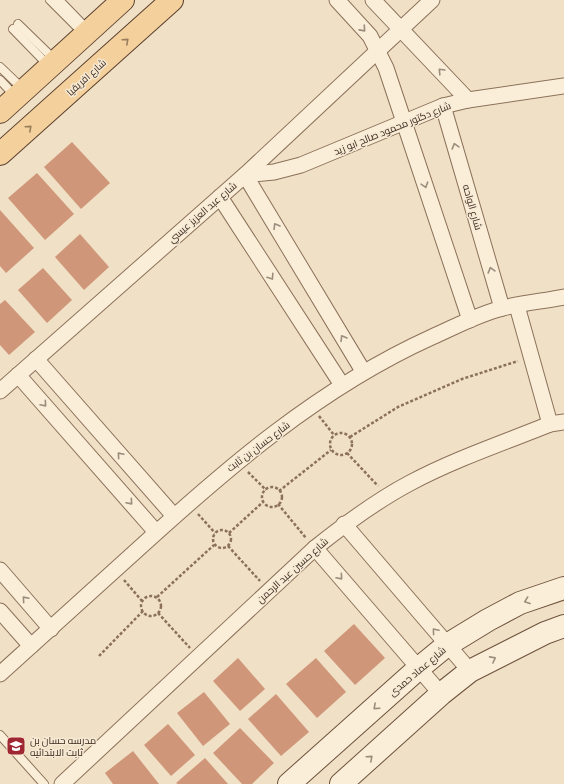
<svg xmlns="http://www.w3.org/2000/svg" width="564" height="784" font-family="Georgia,Cairo,serif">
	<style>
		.building { fill: #d09679 }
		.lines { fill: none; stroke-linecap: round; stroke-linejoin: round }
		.lane-casing { stroke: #8c715a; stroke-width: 10 }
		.street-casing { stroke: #8c715a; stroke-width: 17 }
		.secondary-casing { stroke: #6e523d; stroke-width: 24 }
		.primary-casing { stroke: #5a3f2e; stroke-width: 24 }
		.path { stroke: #8c715a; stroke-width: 2.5; stroke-dasharray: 3 2; stroke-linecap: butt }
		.lane { stroke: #faeed9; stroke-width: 8 }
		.street { stroke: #faeed9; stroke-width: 15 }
		.secondary { stroke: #faeed9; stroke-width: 22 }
		.primary { stroke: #f4d19c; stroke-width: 22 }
		.oneway { stroke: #9b8c7c }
		.oneway2 { stroke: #987e5d }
		.labels { text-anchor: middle; stroke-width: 3; stroke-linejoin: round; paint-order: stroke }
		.street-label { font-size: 10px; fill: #3c2a1e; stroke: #f7ead5 }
		.poi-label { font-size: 10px; fill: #3c2a1e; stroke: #f7ead5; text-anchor: start }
	</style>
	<rect width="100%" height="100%" fill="#f0e0c5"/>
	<g class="building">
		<path d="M72 142 110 183 81 209 44 167Z"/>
		<path d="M37 173 74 214 45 240 8 198Z"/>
		<path d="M0 210 34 248 6 273 0 266Z"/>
		<path d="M80 234 109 267 84 290 55 257Z"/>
		<path d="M43 268 72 300 47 323 18 290Z"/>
		<path d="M5 300 35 332 9 355 0 345V304Z"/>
		<path d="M354 624 385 658 355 685 324 651Z"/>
		<path d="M238 658 265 689 240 711 213 681Z"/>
		<path d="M316 658 346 692 317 718 286 684Z"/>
		<path d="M204 692 230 724 203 746 177 713Z"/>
		<path d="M276 694 309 732 281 756 248 719Z"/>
		<path d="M168 724 195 755 171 776 144 745Z"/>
		<path d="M240 728 274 763 252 784H242L213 753Z"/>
		<path d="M133 751 159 784H113L105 773Z"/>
		<path d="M205 758 228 784H178L176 783Z"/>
	</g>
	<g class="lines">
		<defs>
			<g id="lane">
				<path d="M50 0 85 35"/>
				<path d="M59 0 89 31"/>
				<path d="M18 24 55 60"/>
				<path d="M13 29 49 66"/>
				<path d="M0 67 24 90"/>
				<path d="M0 80 16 97"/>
				<path d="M0 735 44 784"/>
			</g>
			<g id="street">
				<path d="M337 0 370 36 386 68 470 320"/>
				<path d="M373 0 468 100"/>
				<path d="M443 106 502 308"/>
				<path d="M220 197 342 385"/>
				<path d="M517 306 550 424"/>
				<path d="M36 359 174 516"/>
				<path d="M363 371 245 175 274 172 301 165 443 106 468 100 564 86"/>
				<path d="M18 375 156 532"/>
				<path d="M0 391 245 175 432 0"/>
				<path d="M344 524 470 671"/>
				<path d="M315 548 441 694"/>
				<path d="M0 570 51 629"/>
				<path d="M0 611 31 646"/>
				<path d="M0 674C45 633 91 592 136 551 227 468 319 388 432 337 455 327 478 314 503 308 522 303 544 301 564 297"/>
				<path d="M62 784 315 548C345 524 376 501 410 483 455 459 503 443 550 424L564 422"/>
			</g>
			<g id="secondary">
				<path d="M289 784 419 668 447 645 488 620 520 603 564 588"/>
				<path d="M341 784 441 694 470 671 545 633 564 626"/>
			</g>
			<g id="primary">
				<path d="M0 112 123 0"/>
				<path d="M0 154 172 0"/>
			</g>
		</defs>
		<use href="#lane" class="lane-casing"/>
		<use href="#street" class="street-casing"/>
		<use href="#secondary" class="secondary-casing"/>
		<use href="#primary" class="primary-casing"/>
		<g class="path">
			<path d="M319 416 334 435"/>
			<circle cx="341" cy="444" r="11"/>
			<path d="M350 437 398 407 462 379 518 361"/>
			<path d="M347 453 378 486"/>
			<path d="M248 472 266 490"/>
			<circle cx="272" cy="497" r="10"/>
			<path d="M279 491 331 450"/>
			<path d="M278 504 306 538"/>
			<path d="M198 514 215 533"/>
			<circle cx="222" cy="539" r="9"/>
			<path d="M229 533 263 502"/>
			<path d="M228 546 260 581"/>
			<path d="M124 580 142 601"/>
			<circle cx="151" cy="606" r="10"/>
			<path d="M157 597 214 545"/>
			<path d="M158 613 190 648"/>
			<path d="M99 656 143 611"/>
		</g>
		<use href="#lane" class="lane"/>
		<use href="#street" class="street"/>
		<use href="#secondary" class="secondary"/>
		<use href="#primary" class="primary"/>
	</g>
	<defs><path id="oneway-chevron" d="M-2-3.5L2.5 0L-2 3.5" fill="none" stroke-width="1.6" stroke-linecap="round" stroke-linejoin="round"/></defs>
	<g class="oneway">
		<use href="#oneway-chevron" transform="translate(363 29) rotate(48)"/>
		<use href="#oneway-chevron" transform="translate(441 71) rotate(-134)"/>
		<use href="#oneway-chevron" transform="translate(455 146) rotate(-106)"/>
		<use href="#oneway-chevron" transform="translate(425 185) rotate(72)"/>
		<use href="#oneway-chevron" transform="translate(276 226) rotate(-121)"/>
		<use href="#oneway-chevron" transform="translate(491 270) rotate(-106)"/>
		<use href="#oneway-chevron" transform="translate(271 277) rotate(57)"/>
		<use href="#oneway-chevron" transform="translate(343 338) rotate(-121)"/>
		<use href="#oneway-chevron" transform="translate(44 404) rotate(49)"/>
		<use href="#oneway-chevron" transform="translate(120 455) rotate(-131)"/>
		<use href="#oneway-chevron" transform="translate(130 502) rotate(49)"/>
		<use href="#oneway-chevron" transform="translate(340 577) rotate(49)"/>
		<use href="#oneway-chevron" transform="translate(25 599) rotate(-131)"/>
		<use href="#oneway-chevron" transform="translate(527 601) rotate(160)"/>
		<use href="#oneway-chevron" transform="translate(435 631) rotate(-130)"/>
		<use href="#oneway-chevron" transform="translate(493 659) rotate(-28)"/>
		<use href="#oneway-chevron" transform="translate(376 707) rotate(138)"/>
		<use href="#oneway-chevron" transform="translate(370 758) rotate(-42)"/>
	</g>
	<g class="oneway2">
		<use href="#oneway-chevron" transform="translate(126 41) rotate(-42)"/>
		<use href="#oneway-chevron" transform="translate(29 128) rotate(-42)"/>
	</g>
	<defs>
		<symbol id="school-square" viewBox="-11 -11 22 22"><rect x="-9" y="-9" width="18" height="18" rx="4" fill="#9e2732" stroke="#f7ead5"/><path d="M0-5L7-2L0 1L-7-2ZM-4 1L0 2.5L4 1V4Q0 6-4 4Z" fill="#fff"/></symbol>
	</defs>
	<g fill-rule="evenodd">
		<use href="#school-square" x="5" y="735" width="22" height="22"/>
	</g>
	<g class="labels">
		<g class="street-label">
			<text transform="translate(86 77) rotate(-42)" y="4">شارع افريقيا</text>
			<text transform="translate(392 128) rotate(-22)" y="4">شارع دكتور محمود صالح ابو زيد</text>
			<text transform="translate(473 207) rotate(74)" y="4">شارع الواحه</text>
			<text transform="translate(202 212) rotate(-41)" y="4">شارع عبد العزيز عيسي</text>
			<text transform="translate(258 446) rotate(-37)" y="4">شارع حسان بن ثابت</text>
			<text transform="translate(292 570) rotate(-42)" y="4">شارع حسين عبد الرحمن</text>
			<text transform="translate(417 671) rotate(-40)" y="4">شارع عماد حمدى</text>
		</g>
		<g class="poi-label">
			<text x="30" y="744">مدرسه حسان بن<tspan x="30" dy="12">ثابت الابتدائيه</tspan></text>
		</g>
	</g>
</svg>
